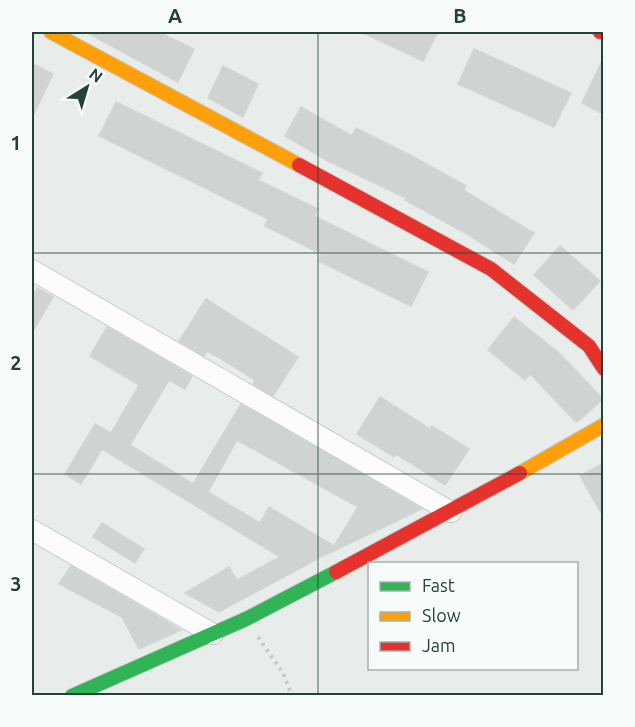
<svg xmlns="http://www.w3.org/2000/svg" width="635" height="727" font-family="Ubuntu,sans-serif">
	<style>
		.building { fill: #cfd4d2; stroke: #d1d6d4; stroke-width: 1.5; fill-rule: evenodd }
		.lines { fill: none; stroke-linecap: round; stroke-linejoin: round }
		.street-casing { stroke: #c5cac8; stroke-width: 22 }
		.fast-casing { stroke: #c3cbc8; stroke-width: 16 }
		.slow-casing { stroke: #c3cbc8; stroke-width: 16 }
		.jam-casing { stroke: #c3cbc8; stroke-width: 16 }
		.path { stroke: #c3ccca; stroke-width: 4; stroke-dasharray: 3 4.5; stroke-linecap: butt }
		.street { stroke: #fcfcfc; stroke-width: 20 }
		.fast { stroke: #30b455; stroke-width: 14 }
		.slow { stroke: #ff9f0a; stroke-width: 14 }
		.jam { stroke: #e5322d; stroke-width: 14 }
		.grid { fill: none; stroke: #24423a; stroke-width: 1.5; stroke-opacity: 0.55 }
		.neatline { fill: none; stroke: #24423a; stroke-width: 2 }
		.grid-label { font-size: 20px; text-anchor: middle; font-weight: bold; fill: #24423a }
	</style>
	<rect width="100%" height="100%" fill="#e8edeb"/>
	<g class="building">
		<path d="M91 32H159L194 49 178 82 89 34Z"/>
		<path d="M361 32H438L423 61Z"/>
		<path d="M474 49 571 93 554 127 458 84Z"/>
		<path d="M603 59V114L582 103Z"/>
		<path d="M32 63 53 74 32 118Z"/>
		<path d="M223 66 258 84 243 117 208 98Z"/>
		<path d="M116 102 262 173 258 180 318 209 314 216 428 272 411 306 318 261 321 254 265 226 268 219 99 136Z"/>
		<path d="M301 107 352 136 356 128 410 155 466 186 463 190 534 233 514 264 467 234 405 200 406 198 328 161 285 136Z"/>
		<path d="M560 246 600 281 573 310 534 275Z"/>
		<path d="M37 288 53 297 32 333V298Z"/>
		<path d="M206 299 298 357 273 396 253 384 255 380 220 358 207 351 204 356 179 341Z"/>
		<path d="M514 317 559 353 603 399 581 419 576 422 530 374 525 380 488 350Z"/>
		<path d="M107 327 192 376 185 389 169 380 130 445 193 484 241 404 422 509 319 558 219 612 185 593 229 567 237 580 280 557 102 449 81 484 65 474 95 424 111 433 139 385 90 356ZM237 440 358 507 334 546 269 507 260 523 208 492Z"/>
		<path d="M380 397 430 429 432 426 469 449 445 485 396 454 394 457 357 434Z"/>
		<path d="M603 463V516L580 476Z"/>
		<path d="M102 523 144 549 135 563 93 537Z"/>
		<path d="M71 566 181 630 139 649 122 617 59 584Z"/>
	</g>
	<g class="lines">
		<defs>
			<g id="street">
				<path d="M32 270 451 512"/>
				<path d="M32 530 213 634"/>
			</g>
			<path id="fast" d="M72 696 246 619 336 572"/>
			<g id="slow">
				<path d="M51 32 299 165"/>
				<path d="M520 473 604 425"/>
			</g>
			<g id="jam">
				<path d="M600 32H604"/>
				<path d="M299 165 491 269 589 346 604 369"/>
				<path d="M336 572 520 473"/>
			</g>
		</defs>
		<use href="#street" class="street-casing"/>
		<use href="#fast" class="fast-casing"/>
		<use href="#slow" class="slow-casing"/>
		<use href="#jam" class="jam-casing"/>
		<path class="path" d="M258 637 283 673 292 696"/>
		<use href="#street" class="street"/>
		<use href="#fast" class="fast"/>
		<use href="#slow" class="slow"/>
		<use href="#jam" class="jam"/>
	</g>
	<path class="grid" d="M318 32V696M32 253H604M32 474H604"/>
	<rect width="635" height="727" fill="none" stroke="#f7fbf9" stroke-width="66"/>
	<rect x="368" y="562" width="210" height="108" fill="#f7fbf9" stroke="#a3b1ad" stroke-width="1.5"/>
	<rect x="380" y="582" width="30" height="9" fill="#30b455" stroke="#a3b1ad" stroke-width="1.5"/>
	<text x="422" y="592" font-size="18" fill="#24423a">Fast</text>
	<rect x="380" y="612" width="30" height="9" fill="#ff9f0a" stroke="#a3b1ad" stroke-width="1.5"/>
	<text x="422" y="622" font-size="18" fill="#24423a">Slow</text>
	<rect x="380" y="642" width="30" height="9" fill="#e5322d" stroke="#a3b1ad" stroke-width="1.5"/>
	<text x="422" y="652" font-size="18" fill="#24423a">Jam</text>
	<g transform="translate(87 87) rotate(37)" stroke="#f7fbf9" stroke-width="4.5" paint-order="stroke">
	<path d="M0-4.5L10 22L0 15L-10 22Z" fill="#24423a"/>
	<text y="-9" font-size="16" font-weight="bold" text-anchor="middle" fill="#24423a">N</text>
	</g>
	<rect x="33" y="33" width="569" height="661" class="neatline"/>
	<g class="grid-label">
		<text x="175" y="23">A</text>
		<text x="460" y="23">B</text>
		<text x="16" y="150">1</text>
		<text x="16" y="370">2</text>
		<text x="16" y="591">3</text>
	</g>
</svg>
